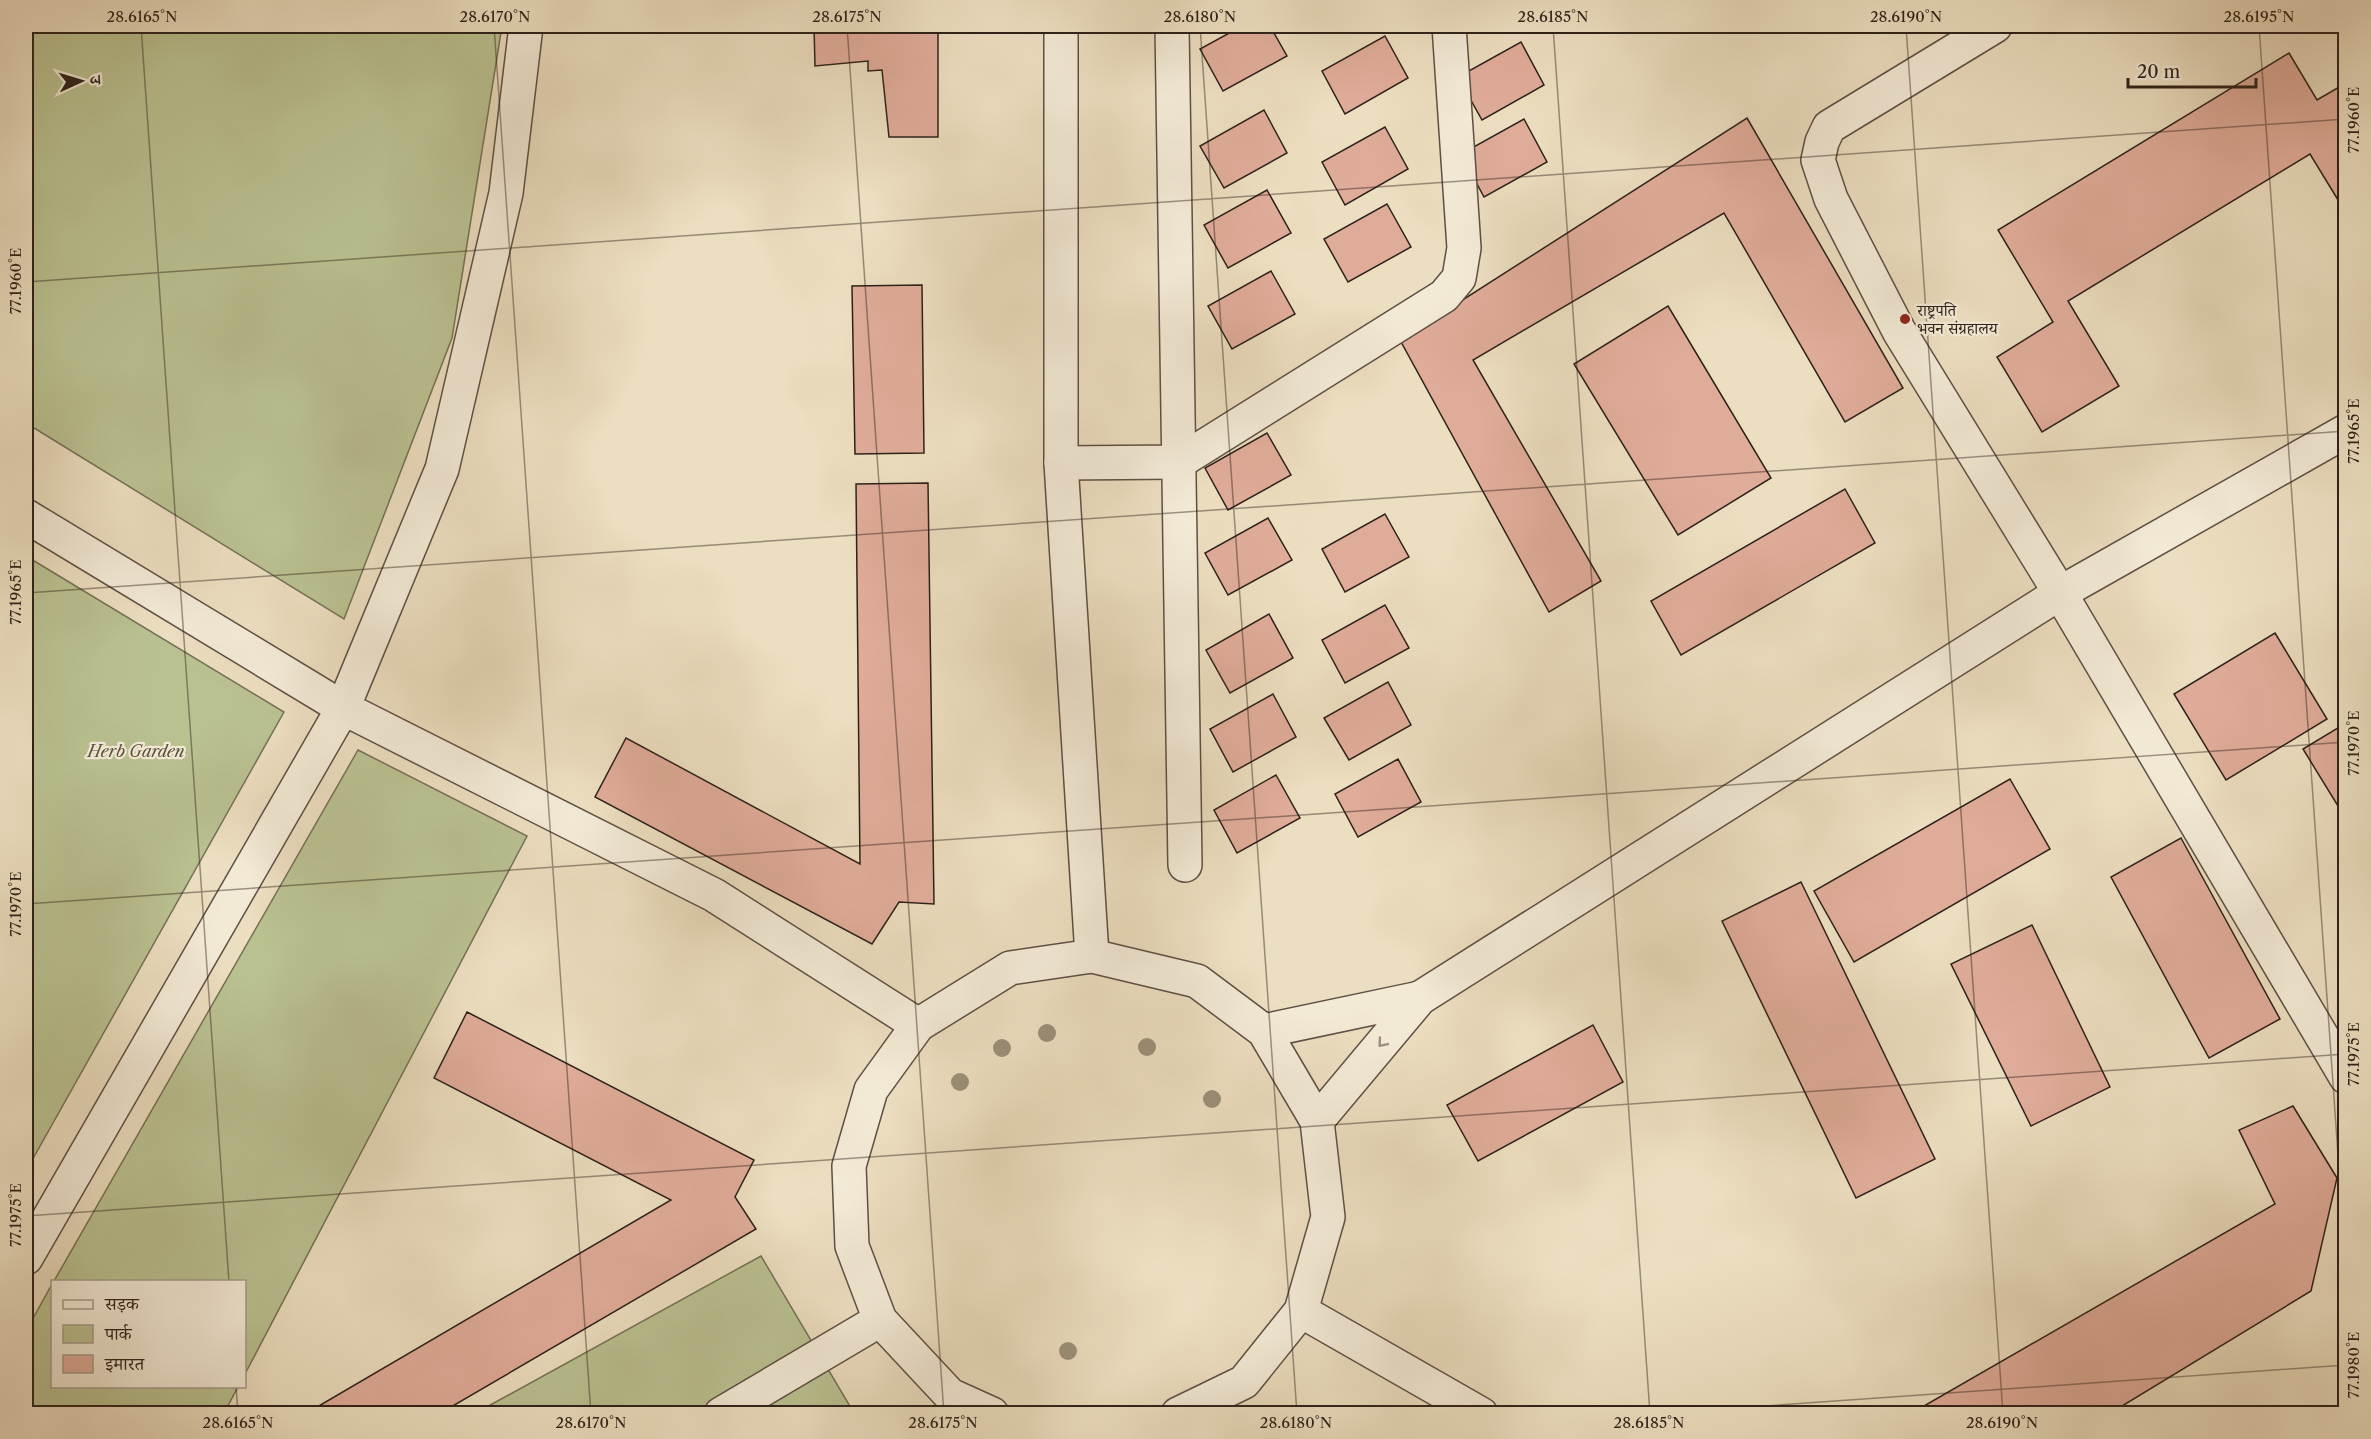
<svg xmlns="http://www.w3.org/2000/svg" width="2371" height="1439" font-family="'Libre Caslon Text','Noto Serif Devanagari',serif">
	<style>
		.green { fill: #bac191; stroke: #747156; stroke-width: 1.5 }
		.building { fill: #e0ac9a; stroke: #2e211a; stroke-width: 1.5 }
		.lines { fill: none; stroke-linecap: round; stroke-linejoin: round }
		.minor-casing { stroke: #5e5044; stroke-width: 36 }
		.minor { stroke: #f3ead6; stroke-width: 33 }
		.tree { fill: #9b9078 }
		.oneway { stroke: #9a9081 }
		.ticks { fill: none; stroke: #2e211a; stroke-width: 1.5; stroke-opacity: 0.45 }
		.poi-dot { fill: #8f2418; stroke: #f3ead6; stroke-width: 2 }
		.labels { text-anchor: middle; stroke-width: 4.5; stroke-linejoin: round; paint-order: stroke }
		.poi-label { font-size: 16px; fill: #2e211a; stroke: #f3ead6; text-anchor: start }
		.park-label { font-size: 16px; font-style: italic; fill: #58513e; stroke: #f3ead6 }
		.neatline { fill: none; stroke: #2e211a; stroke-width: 2 }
		.ticks-label { font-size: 15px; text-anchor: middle; fill: #2e211a }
	</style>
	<rect width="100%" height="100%" fill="#ecdec0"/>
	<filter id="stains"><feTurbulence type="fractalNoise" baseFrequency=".00333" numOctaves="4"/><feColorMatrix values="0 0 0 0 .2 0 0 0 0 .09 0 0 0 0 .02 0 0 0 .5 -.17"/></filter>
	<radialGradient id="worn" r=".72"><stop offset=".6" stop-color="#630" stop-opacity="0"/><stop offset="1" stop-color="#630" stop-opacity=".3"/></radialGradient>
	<g class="green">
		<path d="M26 26H502L452 338 344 619 26 423Z"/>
		<path d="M26 556 284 712 26 1171Z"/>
		<path d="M358 750 527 836 245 1374 244 1282 54 1281Z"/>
		<path d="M761 1256 854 1413 474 1414Z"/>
		<path d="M52 1284V1386L238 1387 224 1413H26V1331Z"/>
	</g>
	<g class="building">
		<path d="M814 26H938V137H889L882 70 868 71V61L815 66Z"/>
		<path d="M1242 26H1270L1287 56 1223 91 1200 49Z"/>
		<path d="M1385 36 1408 78 1345 114 1322 71Z"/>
		<path d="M1521 42 1544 85 1482 120 1458 77Z"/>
		<path d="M2289 53 2317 100 2346 83V213L2310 154 2068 301 2119 386 2042 432 1997 357 2053 322 1998 230Z"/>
		<path d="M1264 110 1287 153 1224 188 1200 146Z"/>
		<path d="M1747 118 1903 388 1845 422 1724 213 1473 360 1601 581 1549 612 1400 340Z"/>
		<path d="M1524 119 1547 162 1484 197 1461 154Z"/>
		<path d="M1385 127 1408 169 1345 205 1322 162Z"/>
		<path d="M1267 190 1291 233 1228 268 1204 225Z"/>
		<path d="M1387 204 1411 247 1348 282 1324 239Z"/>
		<path d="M1271 271 1295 314 1232 349 1208 306Z"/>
		<path d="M922 285 924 453 855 454 852 286Z"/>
		<path d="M1668 306 1771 478 1678 535 1574 364Z"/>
		<path d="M1267 433 1291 475 1228 510 1205 468Z"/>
		<path d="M928 483 934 904 899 902 872 944 595 797 626 738 860 864 856 484Z"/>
		<path d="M1845 489 1875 543 1681 655 1651 601Z"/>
		<path d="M1385 514 1409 557 1345 592 1322 549Z"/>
		<path d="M1268 518 1292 560 1228 595 1205 553Z"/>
		<path d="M1385 605 1409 648 1345 683 1322 640Z"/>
		<path d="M1269 614 1293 658 1230 693 1206 650Z"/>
		<path d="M2275 633 2327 719 2226 780 2174 694Z"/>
		<path d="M1388 682 1411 725 1349 760 1324 718Z"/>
		<path d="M1273 694 1296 737 1233 772 1210 729Z"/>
		<path d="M2346 723V819L2303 749Z"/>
		<path d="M1398 759 1421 802 1358 837 1335 794Z"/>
		<path d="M1276 775 1300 818 1237 853 1214 810Z"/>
		<path d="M2010 779 2050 849 1854 962 1814 891Z"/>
		<path d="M2181 838 2280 1019 2209 1058 2111 877Z"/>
		<path d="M1801 882 1935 1159 1856 1198 1722 921Z"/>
		<path d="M2032 925 2110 1087 2031 1126 1951 964Z"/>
		<path d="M467 1012 754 1160 735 1197 756 1229 439 1414H305L671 1200 434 1078Z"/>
		<path d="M1593 1025 1623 1082 1478 1161 1447 1105Z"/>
		<path d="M2293 1106 2337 1178 2311 1291 2109 1414H1910L2275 1204 2239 1130Z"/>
	</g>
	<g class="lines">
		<defs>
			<g id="minor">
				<path d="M1061 26V463L1092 956"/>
				<path d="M1172 26 1185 865"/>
				<path d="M1995 26 1829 127 1822 142 1818 160 1831 199 1899 331 2060 593 2346 1077"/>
				<path d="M1061 463 1179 462 1444 296 1459 278 1464 248 1449 26"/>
				<path d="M26 516 343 708 714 895 918 1025"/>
				<path d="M1264 1031 1420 998"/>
				<path d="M1317 1121 1420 998 2060 593 2346 431"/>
				<path d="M26 1258 343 708 442 469 506 193 526 26"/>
				<path d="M1301 1311 1481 1414"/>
				<path d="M721 1414 880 1320"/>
				<path d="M992 1414 950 1395 880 1320 852 1246 849 1166 871 1090 918 1025 1010 968 1092 956 1197 981 1264 1031 1317 1121 1328 1217 1301 1311 1244 1382 1178 1414"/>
			</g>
		</defs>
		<use href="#minor" class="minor-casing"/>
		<use href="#minor" class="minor"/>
	</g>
	<g class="tree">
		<circle cx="1047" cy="1033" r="9"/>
		<circle cx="1147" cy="1047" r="9"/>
		<circle cx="1002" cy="1048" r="9"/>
		<circle cx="960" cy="1082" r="9"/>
		<circle cx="1212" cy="1099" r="9"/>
		<circle cx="1068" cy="1351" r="9"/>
	</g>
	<defs><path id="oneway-chevron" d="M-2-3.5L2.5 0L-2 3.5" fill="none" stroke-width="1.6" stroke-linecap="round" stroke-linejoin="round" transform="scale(1.5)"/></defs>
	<use class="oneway" href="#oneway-chevron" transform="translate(1382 1043) rotate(130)"/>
	<path class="ticks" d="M141 26 229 1282M494 26 591 1414M847 26 944 1414M1200 26 1297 1414M1553 26 1650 1414M1906 26 2003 1414M2259 26 2346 1269M26 282 2346 119M26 593 2346 431M26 904 2346 742M26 1216 2346 1054M236 1386 238 1414M1651 1414 2346 1365"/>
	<circle class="poi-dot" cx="1905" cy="319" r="6"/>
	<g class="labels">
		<g class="poi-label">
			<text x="1917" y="316">राष्ट्रपति<tspan x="1917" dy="18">भवन संग्रहालय</tspan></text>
		</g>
		<g class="park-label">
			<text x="136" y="757">Herb Garden</text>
		</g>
	</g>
	<rect width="2371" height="1439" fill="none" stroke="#ecdec0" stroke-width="66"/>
	<rect x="51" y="1280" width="195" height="108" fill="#f3ead6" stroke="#a49a8b" stroke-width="1.5"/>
	<rect x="63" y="1300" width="30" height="9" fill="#f3ead6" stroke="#a49a8b" stroke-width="1.5"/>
	<text x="105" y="1310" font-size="18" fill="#2e211a">सड़क</text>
	<rect x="63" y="1325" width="30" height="18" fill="#bac191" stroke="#a49a8b" stroke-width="1.5"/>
	<text x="105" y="1340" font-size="18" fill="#2e211a">पार्क</text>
	<rect x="63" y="1355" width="30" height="18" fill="#e0ac9a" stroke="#a49a8b" stroke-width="1.5"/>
	<text x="105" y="1370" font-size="18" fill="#2e211a">इमारत</text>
	<g transform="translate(81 81) rotate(86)" stroke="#f3ead6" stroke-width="4.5" paint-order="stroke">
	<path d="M0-4.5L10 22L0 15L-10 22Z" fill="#2e211a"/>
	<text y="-9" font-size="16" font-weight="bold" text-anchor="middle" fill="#2e211a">उ</text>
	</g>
	<path d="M2128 78v9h128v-9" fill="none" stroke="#2e211a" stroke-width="3"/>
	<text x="2137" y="78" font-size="18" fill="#2e211a" stroke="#f3ead6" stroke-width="4.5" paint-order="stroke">20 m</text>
	<rect x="33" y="33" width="2305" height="1373" class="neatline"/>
	<g class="ticks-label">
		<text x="142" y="22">28.6165°N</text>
		<text x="495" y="22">28.6170°N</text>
		<text x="847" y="22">28.6175°N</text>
		<text x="1200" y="22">28.6180°N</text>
		<text x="1553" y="22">28.6185°N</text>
		<text x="1906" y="22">28.6190°N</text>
		<text x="2259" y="22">28.6195°N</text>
		<text transform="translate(2354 120) rotate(-90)" y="5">77.1960°E</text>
		<text transform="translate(16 281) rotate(-90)" y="5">77.1960°E</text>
		<text transform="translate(2354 431) rotate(-90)" y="5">77.1965°E</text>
		<text transform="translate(16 592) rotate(-90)" y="5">77.1965°E</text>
		<text transform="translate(2354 743) rotate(-90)" y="5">77.1970°E</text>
		<text transform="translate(16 904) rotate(-90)" y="5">77.1970°E</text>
		<text transform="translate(2354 1054) rotate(-90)" y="5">77.1975°E</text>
		<text transform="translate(16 1215) rotate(-90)" y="5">77.1975°E</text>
		<text transform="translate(2354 1365) rotate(-90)" y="5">77.1980°E</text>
		<text x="238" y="1428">28.6165°N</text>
		<text x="591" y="1428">28.6170°N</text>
		<text x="943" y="1428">28.6175°N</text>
		<text x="1296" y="1428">28.6180°N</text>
		<text x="1649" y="1428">28.6185°N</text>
		<text x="2002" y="1428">28.6190°N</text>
	</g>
	<rect width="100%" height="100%" filter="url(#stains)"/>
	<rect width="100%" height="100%" fill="url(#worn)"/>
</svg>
